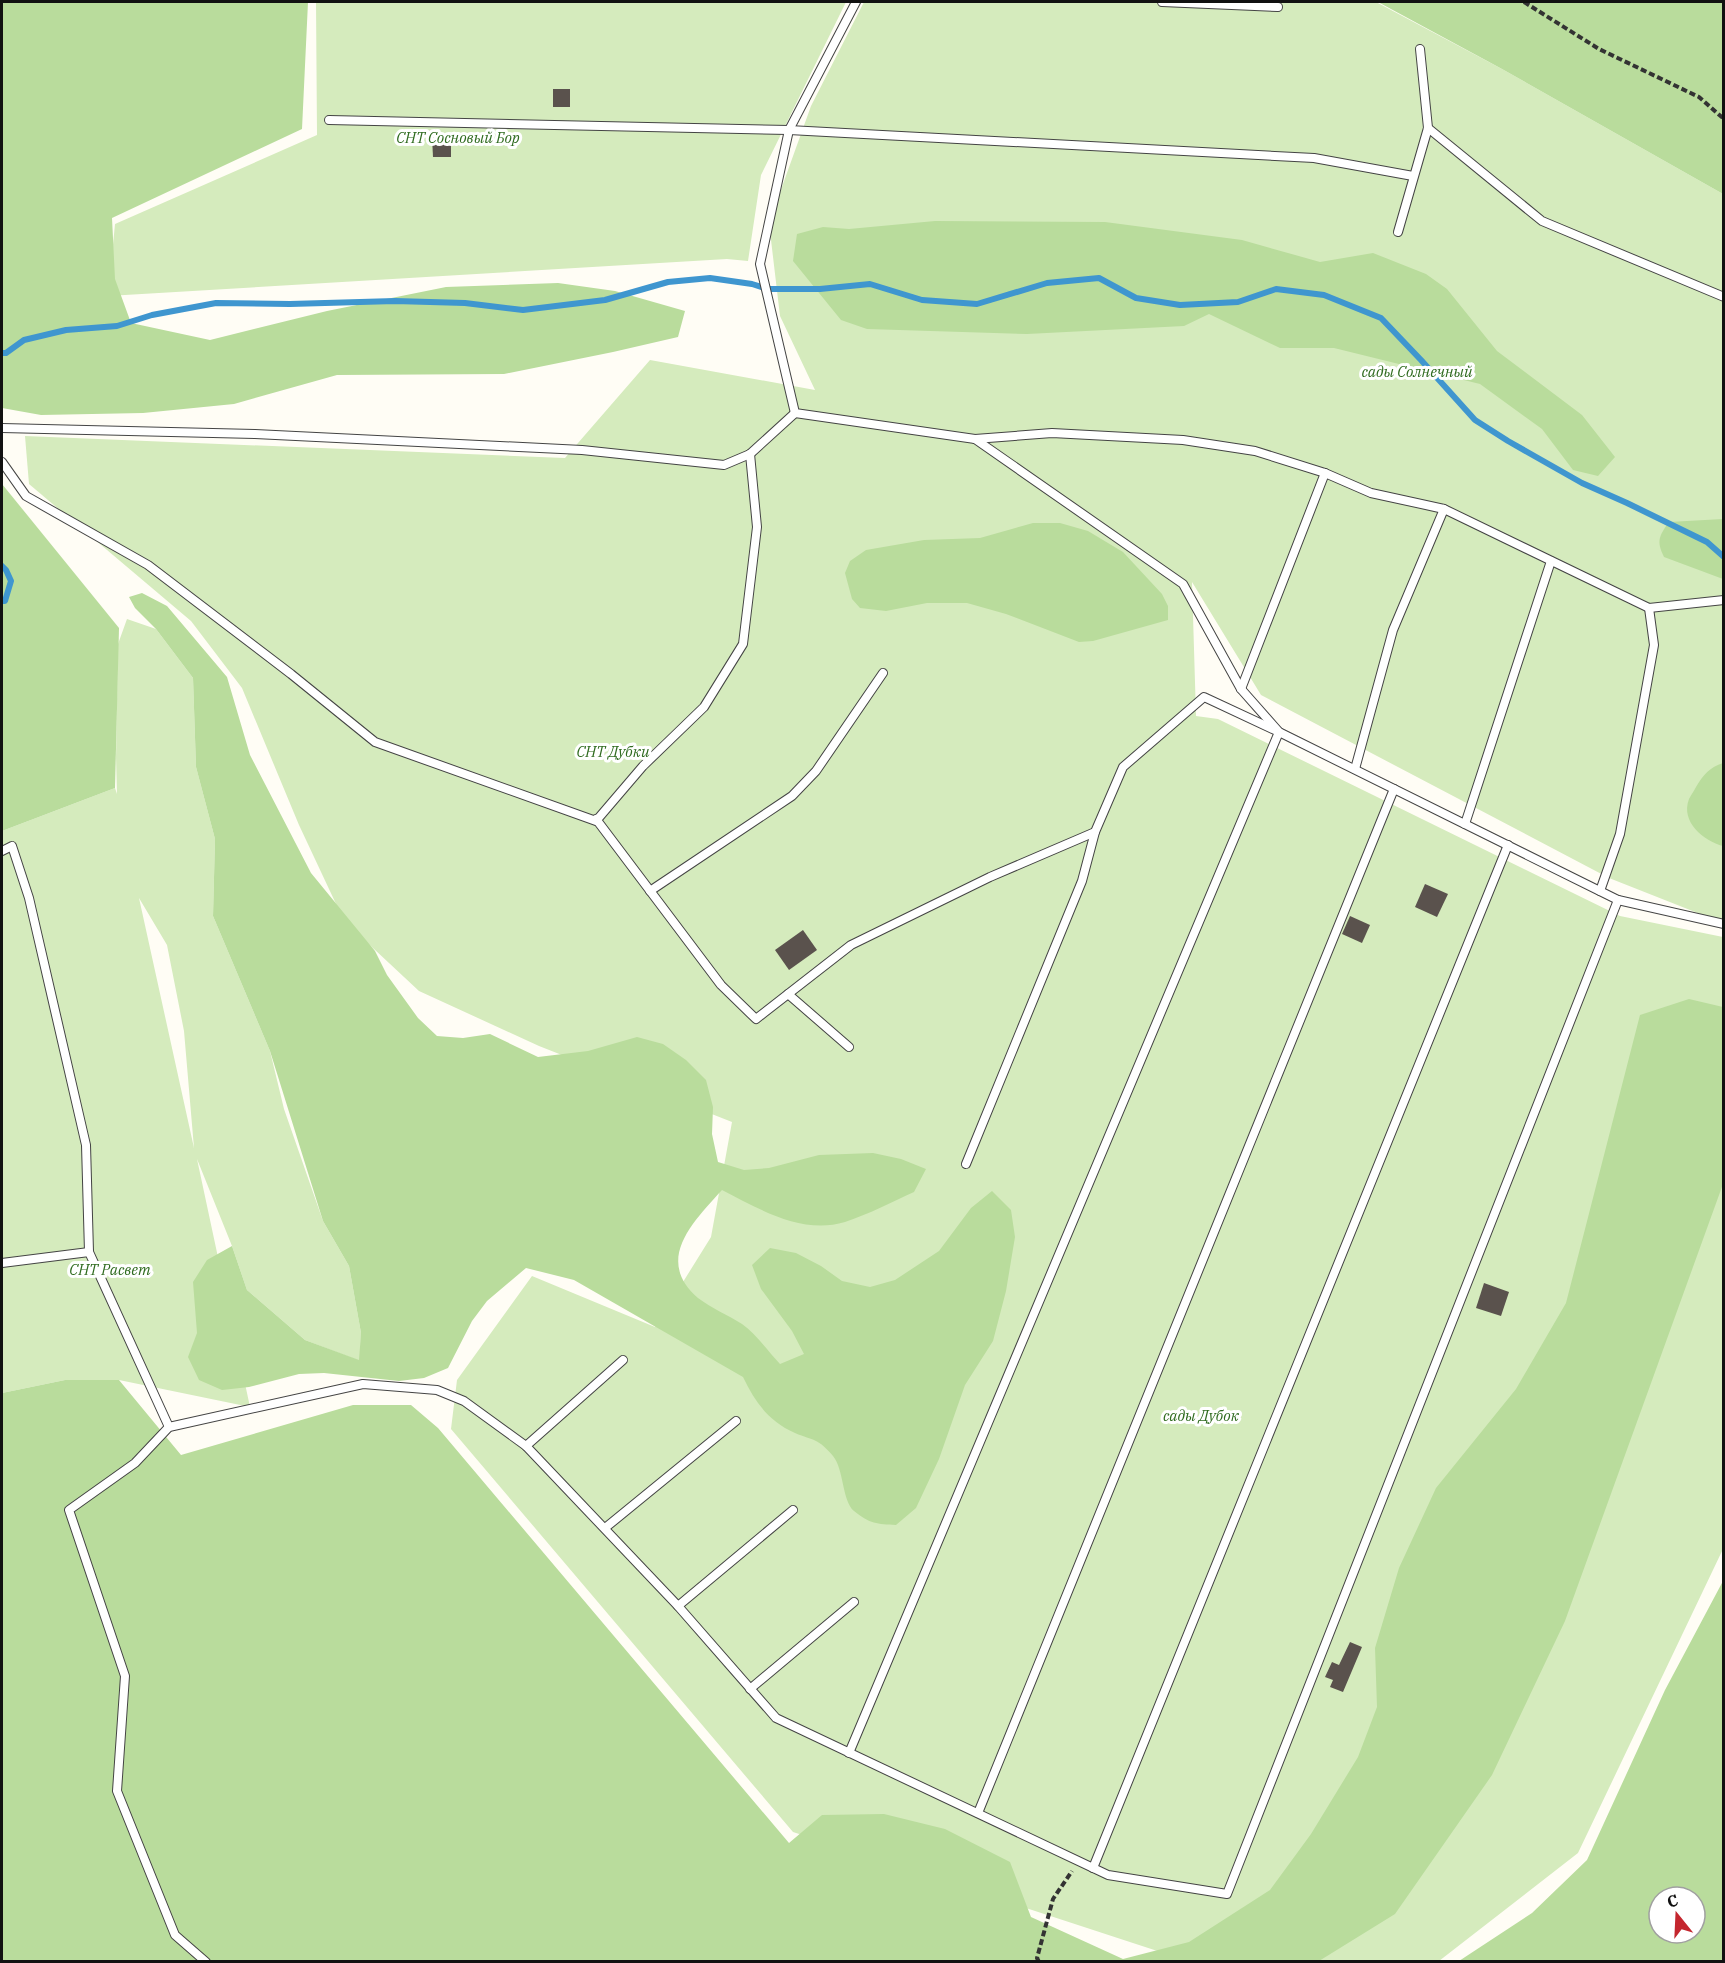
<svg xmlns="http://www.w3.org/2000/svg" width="1725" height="1963" font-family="'IBM Plex Serif',serif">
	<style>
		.green { fill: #d5ebbd; fill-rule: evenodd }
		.forest { fill: #b9dc9c; fill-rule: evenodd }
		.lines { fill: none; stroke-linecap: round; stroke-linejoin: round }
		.stream { stroke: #3f96cf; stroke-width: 6 }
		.building { fill: #5a524d }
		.lane-casing { stroke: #444; stroke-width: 10 }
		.path { stroke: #333; stroke-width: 4; stroke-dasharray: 6 3; stroke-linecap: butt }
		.lane { stroke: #fff; stroke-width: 8 }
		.labels { text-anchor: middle; stroke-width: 6; stroke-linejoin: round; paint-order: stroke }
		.park-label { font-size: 15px; font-style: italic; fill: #2f6b1f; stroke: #fff }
	</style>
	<rect width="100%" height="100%" fill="#fffdf5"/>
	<g class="green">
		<path d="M316 2H846L761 175 748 261 727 259 108 296 115 224 317 135Z"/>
		<path d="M864 2H1376L1502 69 1723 194V923L1609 878 1261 695 1192 582 1196 716 1218 719 1620 916 1723 937V1549L1578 1853 1439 1961 1191 1962 793 1832 451 1429 457 1380 532 1276 655 1327 711 1237 732 1122 539 1046 419 991 344 921 299 825 242 688 191 621 29 484 25 436 565 458 650 360 815 390 780 316 769 223 811 106Z"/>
		<path d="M127 619 156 629 193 678 196 767 215 839 213 916 270 1051 284 1109 323 1221 349 1266 361 1333 360 1361 305 1340 247 1290 232 1246 197 1159 250 1407 119 1380H65L2 1393V831L115 788 117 794 116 757 118 644ZM139 898 167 945 184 1031 194 1148Z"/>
	</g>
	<g class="forest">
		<path d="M2 2H308L302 129 112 218 115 279 131 323 210 340 327 311 446 287 558 283 615 291 685 311 678 337 613 352 504 374 337 375 234 404 143 413 41 415 2 408Z"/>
		<path d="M1378 2H1723V194L1502 69Z"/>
		<path d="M935 221 1105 222 1242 240 1320 262 1373 253 1426 274 1447 289 1497 351 1582 415 1615 457 1598 476 1573 470 1542 429 1480 384 1334 348H1280L1209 314 1184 326 1027 334 867 329 841 320 793 261 797 234 823 227 849 229Z"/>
		<path d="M2 484 119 628 115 788 2 831Z"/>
		<path d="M1723 519V579L1664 557C1656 541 1659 536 1669 522Z"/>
		<path d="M1033 523H1060L1088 531 1123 552 1162 594 1168 606V620L1093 641 1079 642 1006 614 967 603H927L886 611 860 608 852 599 845 573 850 561 866 550 924 540 980 538Z"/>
		<path d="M142 593 167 606 227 677 250 755 311 873 375 951 387 975 418 1018 437 1036 463 1038 490 1034 538 1057 588 1051 637 1037 663 1044 686 1060 706 1080 713 1107 712 1134 718 1162 744 1170 769 1168 819 1155 873 1153 901 1159 926 1169 914 1192C892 1202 869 1214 845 1222 802 1235 759 1209 722 1190 693 1222 654 1260 698 1298 711 1308 728 1315 742 1324 756 1334 768 1351 780 1364L804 1354 792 1331 761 1289 752 1265 770 1248 796 1253 821 1266 842 1281 870 1287 895 1280 939 1251 971 1208 992 1191 1011 1210 1015 1237 1006 1291 993 1341 965 1385 939 1459 916 1508 896 1525C877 1524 870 1524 854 1511 842 1501 844 1469 833 1456 818 1438 814 1441 795 1433 768 1421 755 1402 743 1377L574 1280 526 1268 487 1301 472 1321 448 1368 424 1378 399 1381 324 1373 299 1374 249 1387 222 1390 199 1380 188 1357 197 1333 193 1282 207 1260 232 1246 247 1290 305 1340 359 1360 361 1333 349 1266 323 1221 270 1051 213 916 215 839 196 767 193 678 156 629 135 608 129 597Z"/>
		<path d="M1723 763H1724L1723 846C1704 841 1680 822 1689 799 1691 795 1694 791 1696 787 1703 775 1710 767 1723 763Z"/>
		<path d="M1689 999 1723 1007V1184L1565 1621 1492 1775 1395 1914 1319 1961 2 1962V1393L65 1380H119L181 1455 353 1405H411L438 1428 789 1843 822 1815 884 1814 945 1829 1010 1862 1031 1917 1123 1959 1189 1942 1270 1890 1311 1834 1358 1757 1377 1707 1375 1648 1399 1568 1436 1488 1516 1389 1566 1303 1640 1015Z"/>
		<path d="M1723 1581V1961H1459L1532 1913 1587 1860 1665 1690ZM1659 1897H1695V1933H1659Z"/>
	</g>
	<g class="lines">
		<g class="stream">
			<path d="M2 353H6L24 340 66 330 117 326 152 315 216 303 290 304 395 301 465 303 523 310 605 300 668 282 710 278 752 284 768 289H820L870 284 922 300 977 304 1047 283 1099 278 1136 298 1180 305 1238 302 1276 289 1324 295 1381 318 1421 360 1475 420 1508 441 1582 483 1627 503 1707 542 1724 557"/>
			<path d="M2 566 6 570 11 581 5 601H2"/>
		</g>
	</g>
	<g class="building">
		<rect x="553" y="89" width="17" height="18"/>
		<path d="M451 136V157H433L432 137Z"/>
		<path d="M1425 884 1448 894 1437 917 1415 907Z"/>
		<path d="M1350 916 1370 925 1362 943 1342 934Z"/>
		<path d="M803 930 817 950 789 970 775 950Z"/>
		<path d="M1484 1283 1509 1292 1501 1316 1476 1308Z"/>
		<path d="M1350 1642 1362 1647 1343 1692 1330 1687 1333 1680 1325 1677 1332 1662 1339 1665Z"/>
	</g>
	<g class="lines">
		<defs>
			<g id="lane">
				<path d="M856 2 789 130 760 264 795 413 975 439 1183 584 1241 689 1279 732 1618 900 1724 924"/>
				<path d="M1162 2 1278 7"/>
				<path d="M329 120 789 130 1314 158 1413 176"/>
				<path d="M1428 128 1542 221 1724 297"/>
				<path d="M1398 232 1428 128 1420 49"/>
				<path d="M2 428 255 434 582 450 724 465 750 454 795 413"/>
				<path d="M975 439 1052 433 1183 440 1255 451 1325 473 1371 493 1444 509 1649 608 1724 600"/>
				<path d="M2 462 26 496 148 565 291 674 375 742 596 821 643 766 704 707 743 644 757 527 750 454"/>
				<path d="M1241 689 1325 473"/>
				<path d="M1355 769 1393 630 1444 509"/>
				<path d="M596 819 721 985 756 1019 851 945 990 877 1095 832 1123 767 1204 697 1279 732 849 1753"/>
				<path d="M1465 824 1551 561"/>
				<path d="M2 851 12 846 29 898 86 1145 89 1252"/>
				<path d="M650 891 792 796 816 771 883 673"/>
				<path d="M1600 891 1620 834 1654 645 1649 608"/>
				<path d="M788 994 849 1047"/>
				<path d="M966 1164 1082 881 1095 832"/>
				<path d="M2 1263 89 1252 169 1427"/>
				<path d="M526 1446 623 1360"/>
				<path d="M605 1528 736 1421"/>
				<path d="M678 1606 793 1510"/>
				<path d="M750 1689 854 1602"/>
				<path d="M978 1813 1394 789"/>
				<path d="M1093 1868 1508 845"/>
				<path d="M206 1962 175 1935 117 1791 125 1676 69 1510 135 1463 169 1427 363 1384 437 1390 464 1401 526 1446 678 1606 776 1718 1108 1875 1227 1894 1618 900"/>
			</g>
		</defs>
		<use href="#lane" class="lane-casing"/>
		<g class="path">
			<path d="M1524 2 1599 49 1699 97 1724 119"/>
			<path d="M1039 1962 1037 1958 1053 1899 1072 1871"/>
		</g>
		<use href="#lane" class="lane"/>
	</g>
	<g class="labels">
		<g class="park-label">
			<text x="458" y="143">СНТ Сосновый Бор</text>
			<text x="1417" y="377">сады Солнечный</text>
			<text x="613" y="757">СНТ Дубки</text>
			<text x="110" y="1275">СНТ Расвет</text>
			<text x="1201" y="1421">сады Дубок</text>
		</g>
	</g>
	<rect width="1725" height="1963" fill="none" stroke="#111111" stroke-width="6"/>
	<g transform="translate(1677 1915) rotate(342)"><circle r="28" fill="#ffffff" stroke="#a0a0a0" stroke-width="1.5"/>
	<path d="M0-4.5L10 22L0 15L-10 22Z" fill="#c4262e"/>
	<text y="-9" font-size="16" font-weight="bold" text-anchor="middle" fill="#111111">С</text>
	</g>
</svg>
